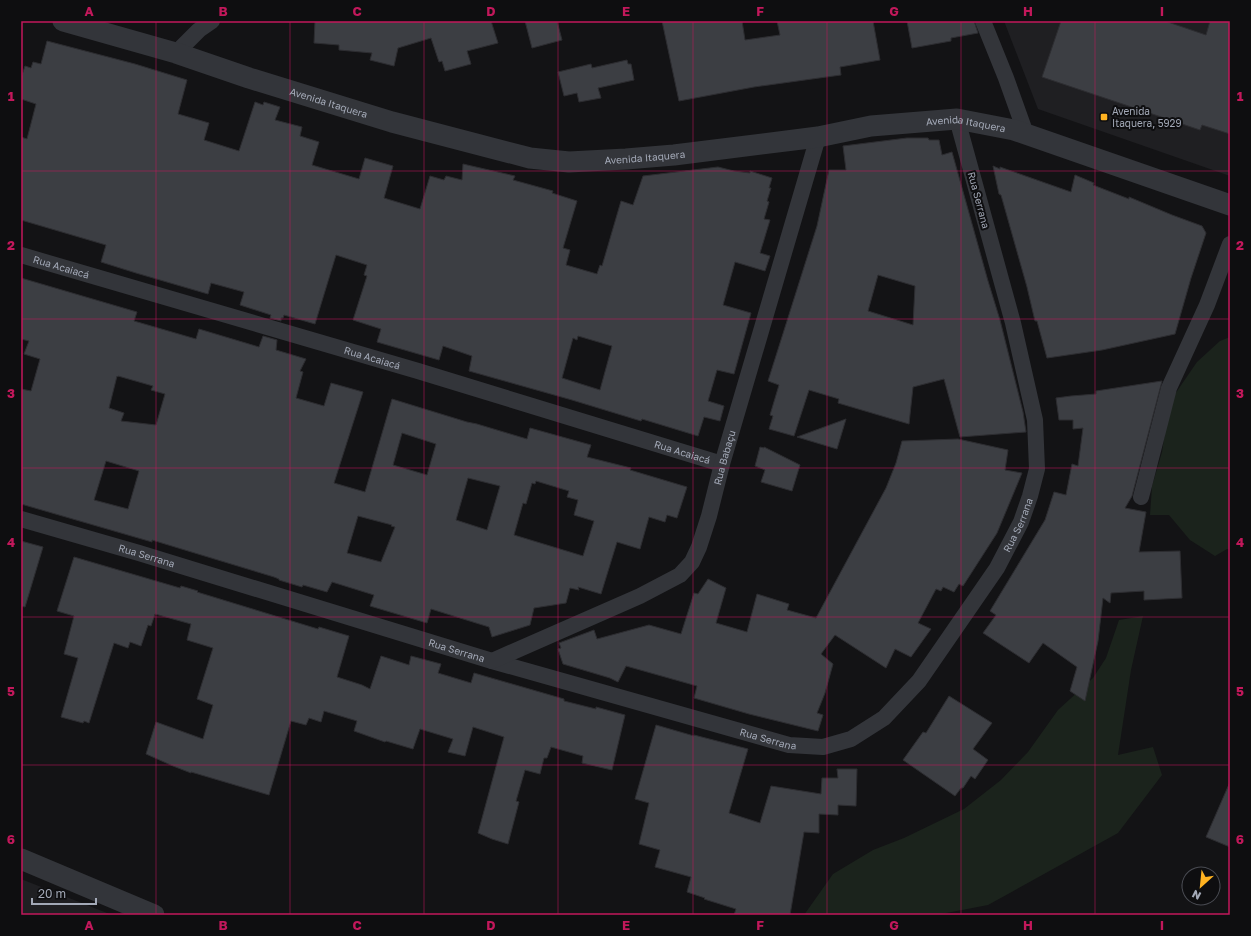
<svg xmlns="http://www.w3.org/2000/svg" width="1251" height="936" font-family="'Golos Text',sans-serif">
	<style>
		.built { fill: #1f1f22 }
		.green { fill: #1b231c }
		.building { fill: #3c3e43; stroke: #2d2d31; fill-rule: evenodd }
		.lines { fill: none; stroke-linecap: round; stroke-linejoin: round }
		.minor { stroke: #33353a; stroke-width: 16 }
		.tertiary { stroke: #33353a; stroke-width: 21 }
		.grid { fill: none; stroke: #c2185b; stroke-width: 1; stroke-opacity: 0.55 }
		.poi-dot { fill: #ffb321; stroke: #0e0e10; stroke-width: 1.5 }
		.labels { text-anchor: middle; stroke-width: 4; stroke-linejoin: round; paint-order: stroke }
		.street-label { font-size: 10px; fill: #a3a9b7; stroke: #0e0e10 }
		.poi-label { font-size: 10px; fill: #a3a9b7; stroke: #0e0e10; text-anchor: start }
		.neatline { fill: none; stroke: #c2185b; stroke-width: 1.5 }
		.grid-label { font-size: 13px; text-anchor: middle; font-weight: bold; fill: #c2185b }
	</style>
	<rect width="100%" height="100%" fill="#131315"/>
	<g class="built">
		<path d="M1004 21H1230V176L1038 109Z"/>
		<path d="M21 879 112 915H21Z"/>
	</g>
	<g class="green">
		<path d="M1230 337V549H1227L1215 556 1190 540 1169 515H1150L1152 486 1162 452 1167 419 1173 397 1197 362 1220 341Z"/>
		<path d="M1143 616 1131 670 1118 755 1153 747 1162 775 1118 833 988 905 936 915H804L833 874 873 850 904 838 964 809 1001 780 1028 752 1058 710 1093 678 1106 658 1119 620Z"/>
	</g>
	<g class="building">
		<path d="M315 21H491L498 43 467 51 471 64 445 71 442 61 439 62 431 38 398 48 394 66 370 60 372 53 339 50V45L314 43Z"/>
		<path d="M525 21H557L562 40 532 48Z"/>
		<path d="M662 21H742L745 40 780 35 777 21H873L880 60 840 67 841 75 754 87 679 101Z"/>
		<path d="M907 21H974L978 33 951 38V41L912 48Z"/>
		<path d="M1061 21H1165L1206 35 1210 21H1230V134L1202 125 1200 130 1042 77Z"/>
		<path d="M47 41 135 64 187 80 178 114 209 123 204 140 239 151 255 102 263 105 264 102 280 107 275 120 302 127 300 136 319 142 312 165 359 179 365 158 393 166 384 198 420 209 430 176 444 180 446 176 462 180 463 164 515 176 513 180 553 191 552 193 577 201 563 248 570 250 566 265 597 274 600 265 602 266 621 201 633 205 643 176 718 167 734 171 750 173V171L772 178 769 188H771L767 201 769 202 764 219 770 220 760 253 770 256 765 271 735 262 723 305 751 313 734 374 717 370 708 401 724 406 720 421 704 417 698 436 642 419 641 421 572 400 469 371 472 356 443 346 439 360 377 342 381 329 353 320 367 276 364 275 367 265 336 255 315 324 284 315 283 318H281V321L270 318 271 315 240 305 244 292 211 283 208 294 136 273 101 262 106 245 21 220V137L27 139 36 104 21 99V78L25 66 31 68 33 62 41 64ZM578 336 612 346 600 390 562 378 573 338 577 340Z"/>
		<path d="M627 60 628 64H631L634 80 598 88 601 98 579 102 577 93 564 96 558 72 591 64 592 68Z"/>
		<path d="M907 138H928L929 140H939L942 155 952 152 988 281 1000 320 1023 412 1026 432 960 437 944 379 913 387 909 424 838 403 839 399 809 390 794 436 769 429 773 416 770 415 779 385 768 381 817 226 829 170H846L843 146ZM878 275 915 286 913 325 868 311Z"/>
		<path d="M993 166 1000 169V167L1071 192 1075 175 1094 183 1093 185 1129 199V197L1172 215 1202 226 1206 233 1191 278 1175 334 1102 350 1047 358 1037 321H1035L1027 287 1001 195 999 194Z"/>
		<path d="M21 278 137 312 134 321 196 339 199 329 259 347 263 336 277 340 276 350 306 359 300 371 303 372 296 398 324 406 331 383 363 392 334 483 365 492 392 399 467 422 477 424 527 439 530 428 591 445 587 457 631 468 630 470 687 487 677 518 667 515 665 522 649 517 640 549 617 542 601 594 578 587 579 590 570 588 566 603 534 608 530 625 492 637 489 627 431 609 427 623 370 606 374 595 332 582 327 592 303 585 302 587 279 580V579L274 577 198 554 152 540V542L21 504V389L31 391 40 359 24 354 29 341 21 339ZM117 376 118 377V376L153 386 151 390 165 394 156 425 121 421 124 413 109 408ZM402 433 436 444 427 475 393 465ZM106 461 139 471 128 509 94 500ZM468 478 500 486 487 530 456 520ZM536 481 569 491 567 497 578 500 574 515 594 521 583 556 514 535 523 503 526 504 532 483 535 484ZM358 516 392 525 391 526 395 527 381 562 347 553Z"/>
		<path d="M1162 381 1132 496 1125 508 1146 512 1139 552 1180 551 1182 598 1144 600V591L1111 593 1110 603 1103 598 1098 641 1085 701 1070 691 1077 667 1043 643 1029 663 983 633 996 615 990 611 1045 520 1054 492 1066 495 1072 464 1078 466 1083 428 1073 429V420H1059L1056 398 1071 396 1096 394V391Z"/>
		<path d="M846 419 837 449 797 437Z"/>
		<path d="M958 439 1008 450 1005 470 1022 473 997 533 963 586 959 584 954 592 943 587 941 591 936 589 918 623 931 629 911 657 895 649 886 668 835 635 821 654 833 664 825 693 817 713 823 715 818 731 749 714 694 698 697 686 626 666 618 682 610 678 563 664 558 649 561 648 559 643 594 630 597 639 649 625 681 634 694 593 698 594 708 579 726 588 716 623 747 632 757 594 789 604 787 610 816 618 886 488 896 463 902 441Z"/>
		<path d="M760 447 764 448V447L800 465 792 491 761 482 765 470 755 466Z"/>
		<path d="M21 541 43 547 25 607 21 606Z"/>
		<path d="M74 557 180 588 181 586 198 591 197 592 318 629 319 627 349 636 337 677 362 685 370 689 381 656 409 665 411 656 441 664 438 673 471 683 474 673 564 699V701L596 709V707L625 715 612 770 582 763 583 756 551 747 547 758H544L540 774 525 770 516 801 519 802 508 844 492 839 478 833 504 737 473 727 465 756 448 752 453 739 420 729 413 749 386 741 385 742 354 731 357 721 324 711 321 722 309 718 306 725 291 721 269 795 191 772V773L173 766 146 754 156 722 203 739 213 705 197 699 213 648 187 640 191 624 155 614 151 626 148 625 141 646 130 642 128 648 114 643 89 723 84 721 83 723 61 717 78 658 64 654 74 616 57 611Z"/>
		<path d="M949 696 992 723 973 749 988 760 975 779 971 776 963 788H961L955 796 903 760 923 732 926 733Z"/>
		<path d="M656 725 694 736V735L748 749 729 813 760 823 771 786 821 794 822 778H838L837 769H857L856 806 838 805V815L819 814V833L804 832 790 915H734L736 909 704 899 705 898 687 892 691 877 655 867 660 850 639 844 649 803 635 799Z"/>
		<path d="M1230 782V847L1206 837Z"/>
	</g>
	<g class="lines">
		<g class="minor">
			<path d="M983 21 1006 78 1026 134"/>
			<path d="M176 53 199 30 212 21"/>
			<path id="s1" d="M21 255 418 371 722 464"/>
			<path d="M1141 497 1169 388 1207 305 1230 244"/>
			<path id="s2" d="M21 519 139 553 492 661 789 745 823 747 851 739 884 718 919 681 997 568 1021 522 1030 496 1037 469 1035 420 1013 323 957 119"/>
			<path id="s3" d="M492 661 640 596 680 575 692 562 699 547 709 516 722 464 818 137"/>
		</g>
		<g class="tertiary">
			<path id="s4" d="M63 21 176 53 249 78 392 122 530 158 569 162 626 159 674 155 818 137 871 126 957 119 1014 130 1230 205"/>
			<path d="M21 859 154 915"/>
		</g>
	</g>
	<path class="grid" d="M156 21V915M290 21V915M424 21V915M558 21V915M693 21V915M827 21V915M961 21V915M1095 21V915M21 171H1230M21 319H1230M21 468H1230M21 617H1230M21 765H1230"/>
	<rect class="poi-dot" x="1100" y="113" width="8" height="8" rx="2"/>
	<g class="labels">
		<g class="street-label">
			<text dy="4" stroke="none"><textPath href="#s4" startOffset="278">Avenida Itaquera</textPath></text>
			<text dy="4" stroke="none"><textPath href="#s4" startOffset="926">Avenida Itaquera</textPath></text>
			<text dy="4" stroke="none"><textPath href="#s4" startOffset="602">Avenida Itaquera</textPath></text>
			<text transform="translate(979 200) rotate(75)" y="4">Rua Serrana</text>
			<text dy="4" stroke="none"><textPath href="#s1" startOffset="42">Rua Acaiacá</textPath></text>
			<text dy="4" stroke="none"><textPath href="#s1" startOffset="366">Rua Acaiacá</textPath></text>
			<text dy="4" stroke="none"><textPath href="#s1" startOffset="690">Rua Acaiacá</textPath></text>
			<text dy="4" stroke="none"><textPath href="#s3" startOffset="334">Rua Babaçu</textPath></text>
			<text dy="4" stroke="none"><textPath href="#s2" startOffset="1139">Rua Serrana</textPath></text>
			<text dy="4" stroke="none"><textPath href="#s2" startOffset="131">Rua Serrana</textPath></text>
			<text dy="4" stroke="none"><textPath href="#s2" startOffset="455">Rua Serrana</textPath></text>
			<text dy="4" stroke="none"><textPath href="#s2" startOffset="779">Rua Serrana</textPath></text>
		</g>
		<g class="poi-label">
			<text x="1112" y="115">Avenida<tspan x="1112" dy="12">Itaquera, 5929</tspan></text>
		</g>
	</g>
	<rect width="1251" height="936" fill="none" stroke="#0e0e10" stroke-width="44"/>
	<g transform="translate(1201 886) rotate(207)"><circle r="19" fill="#0e0e10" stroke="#4a4c53"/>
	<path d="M0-3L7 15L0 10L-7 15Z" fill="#ffb321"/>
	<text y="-6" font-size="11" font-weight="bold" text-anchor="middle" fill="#a3a9b7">N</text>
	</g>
	<path d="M32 898v6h64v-6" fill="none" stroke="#a3a9b7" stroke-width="2"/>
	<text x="38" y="898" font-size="12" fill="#a3a9b7" stroke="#0e0e10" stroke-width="3" paint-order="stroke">20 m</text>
	<rect x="22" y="22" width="1207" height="892" class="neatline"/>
	<g class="grid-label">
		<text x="89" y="16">A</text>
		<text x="223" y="16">B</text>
		<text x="357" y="16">C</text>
		<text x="491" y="16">D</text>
		<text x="626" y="16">E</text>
		<text x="760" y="16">F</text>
		<text x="894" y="16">G</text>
		<text x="1028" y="16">H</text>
		<text x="1162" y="16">I</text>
		<text x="11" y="101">1</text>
		<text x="1240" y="101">1</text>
		<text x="11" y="250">2</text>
		<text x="1240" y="250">2</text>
		<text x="11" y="398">3</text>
		<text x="1240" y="398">3</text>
		<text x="11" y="547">4</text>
		<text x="1240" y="547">4</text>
		<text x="11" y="696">5</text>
		<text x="1240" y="696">5</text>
		<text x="11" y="844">6</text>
		<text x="1240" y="844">6</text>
		<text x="89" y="930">A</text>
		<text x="223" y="930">B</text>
		<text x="357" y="930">C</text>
		<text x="491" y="930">D</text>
		<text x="626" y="930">E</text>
		<text x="760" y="930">F</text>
		<text x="894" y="930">G</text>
		<text x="1028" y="930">H</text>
		<text x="1162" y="930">I</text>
	</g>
</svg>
